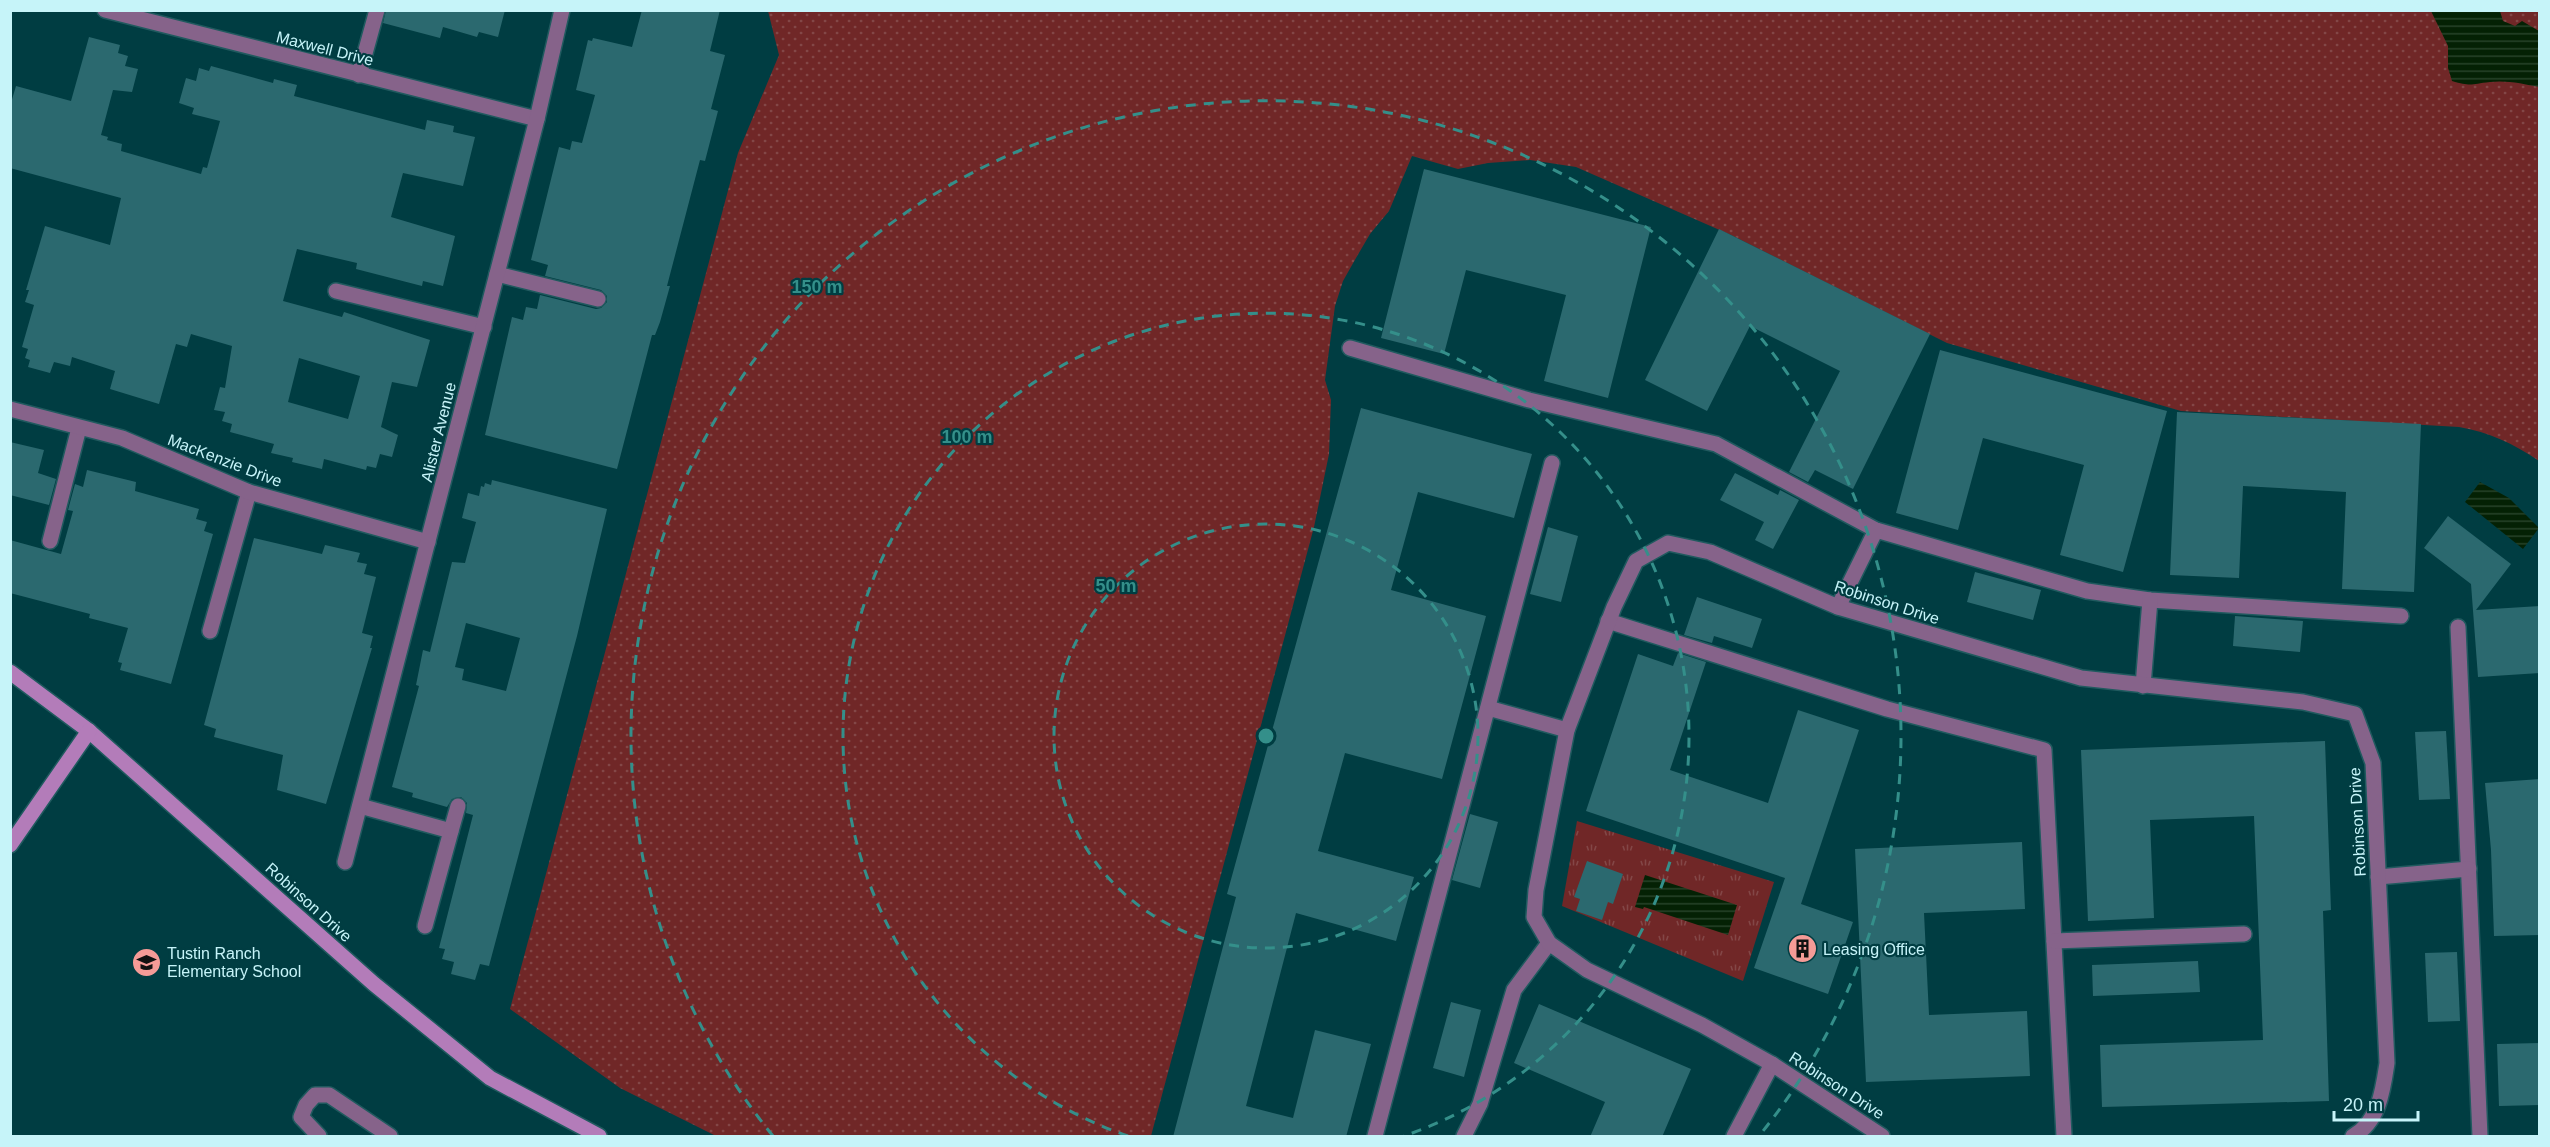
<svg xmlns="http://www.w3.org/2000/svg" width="2550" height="1147" font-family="Helvetica,sans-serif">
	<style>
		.grass { fill: url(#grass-dots) }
		.park { fill: url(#park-tufts) }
		.water { fill: url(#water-rules) }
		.building { fill: #2b696f; fill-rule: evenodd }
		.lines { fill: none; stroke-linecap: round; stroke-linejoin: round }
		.lane-casing { stroke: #205a5f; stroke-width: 18 }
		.street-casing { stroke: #205a5f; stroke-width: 18 }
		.secondary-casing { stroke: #205a5f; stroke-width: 18 }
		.lane { stroke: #86638a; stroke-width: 15 }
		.street { stroke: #86638a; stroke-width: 15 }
		.secondary { stroke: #b37cb9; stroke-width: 15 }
		.ring { fill: none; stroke: #348f8a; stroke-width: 3; stroke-dasharray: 10 8 }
		.labels { text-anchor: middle; stroke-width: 4.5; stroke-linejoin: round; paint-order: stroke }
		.street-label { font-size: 16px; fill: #c6f4f9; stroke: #003d42 }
		.poi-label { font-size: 16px; fill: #c6f4f9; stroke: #003d42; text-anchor: start }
		.centre { fill: #348f8a; stroke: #003d42; stroke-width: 3 }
		.ring-label { font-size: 18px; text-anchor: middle; font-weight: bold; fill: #348f8a; stroke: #003d42; stroke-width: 4.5; stroke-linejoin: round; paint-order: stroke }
	</style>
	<defs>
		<pattern id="grass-dots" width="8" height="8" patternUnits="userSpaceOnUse" patternTransform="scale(1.5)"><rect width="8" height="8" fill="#702727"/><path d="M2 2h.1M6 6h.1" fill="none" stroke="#834747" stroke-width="1.8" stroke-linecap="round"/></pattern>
		<pattern id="park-tufts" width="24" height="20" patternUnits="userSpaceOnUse" patternTransform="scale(1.5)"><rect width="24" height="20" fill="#702727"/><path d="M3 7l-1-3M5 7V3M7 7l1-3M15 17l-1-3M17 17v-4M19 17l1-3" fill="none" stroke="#834747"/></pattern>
		<pattern id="water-rules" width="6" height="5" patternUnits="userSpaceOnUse" patternTransform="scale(1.5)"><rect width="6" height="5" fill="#042104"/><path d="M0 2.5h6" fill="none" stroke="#274229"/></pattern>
	</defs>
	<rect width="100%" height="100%" fill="#003d42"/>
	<path class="grass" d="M768 11H2539V461C2514 444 2489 432 2459 427L2181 411 1947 343 1731 235 1576 167 1530 160 1488 163 1458 169 1412 156 1389 211 1370 234 1356 258 1343 281 1335 306 1325 380 1331 400 1329 454 1314 527 1151 1136H716L620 1088 510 1009 738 153 779 55Z"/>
	<path class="park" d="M1577 821 1774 882 1743 981 1562 906Z"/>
	<g class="water">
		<path d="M2431 11H2500L2503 21 2515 26 2522 21 2539 31V87C2524 84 2507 80 2490 82 2471 84 2472 87 2452 81L2448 68V46Z"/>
		<path d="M2480 482 2509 498 2539 528 2523 549 2465 502Z"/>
		<path d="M1645 875 1737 905 1728 935 1644 907 1643 909 1635 907Z"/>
	</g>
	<g class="building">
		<path d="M386 10H505L498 37 479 32 477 37 443 27 440 38 383 23Z"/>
		<path d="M642 10H720L710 51 725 55 711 109 718 111 705 161 700 160 667 286H670L660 322 655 335H652L617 469 485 435 512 317 523 320 526 307 537 309 540 295 596 309 601 308 607 302V296L601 290 545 276 548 265 531 260 559 147 570 150 572 141 582 143 595 95 576 90 588 40 592 41 593 38 632 47Z"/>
		<path d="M89 37 120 45 118 53 128 56 125 66 138 69 132 92 113 90 101 135 108 137 107 140 122 144 121 151 201 174 203 167 207 168 220 121 192 114 194 108 179 103 186 78 196 81 199 68 209 71 211 66 273 83 274 79 297 85 294 96 425 130 427 120 454 126 453 132 475 137 463 186 403 173 391 217 455 236 443 286 423 281 422 286 356 269 357 263 297 249 283 301 342 317 344 312 430 340 417 387 392 382 381 427 398 435 392 457 380 454 376 468 367 466 366 470 324 459 322 469 292 462 293 458 271 453 274 444 230 432 232 424 222 421 225 412 214 410 220 387 225 388 232 346 191 334 187 347 176 344 159 404 110 389 115 371 72 357 70 366 54 362 50 373 28 367 30 360 25 358 28 349 22 347 34 305 25 302 29 290H26L45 226 110 245 121 198 10 168V106L16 86 71 101ZM299 358 360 376 348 419 288 402Z"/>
		<path d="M1424 169 1651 227 1608 398 1544 381 1566 295 1466 270 1444 354 1381 338Z"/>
		<path d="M1719 229 1930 334 1853 489 1815 470 1808 482 1789 472 1840 371 1750 326 1707 411 1645 380Z"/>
		<path d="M1940 350 2167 411 2123 572 2060 555 2084 465 1983 438 1958 530 1896 513Z"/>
		<path d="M1361 408 1532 454 1514 518 1418 492 1391 590 1486 616 1442 779 1345 753 1318 851 1414 877 1396 941 1296 913 1246 1106 1293 1118 1315 1030 1371 1044 1346 1137H1173L1236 897 1227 894Z"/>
		<path d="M2177 412 2421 424 2414 592 2342 589 2346 492 2243 486 2239 578 2170 575Z"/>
		<path d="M10 442 44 450 38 473 56 479 49 505 10 495Z"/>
		<path d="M87 470 136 482 135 491 199 509 196 519 207 522 204 531 213 534 171 684 120 670 122 663 118 662 128 628 89 618 90 614 10 593V540L61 554 73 511 68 510 75 484 83 487Z"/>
		<path d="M1735 473 1778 495 1780 490 1799 500 1773 549 1755 540 1764 522 1720 500Z"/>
		<path d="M492 480 607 509 577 636 489 966 480 964 475 980 451 974 454 962 442 959 445 949 439 948 473 815 466 813 467 803 461 797 452 799 447 807 412 797 413 793 392 787 419 686 416 685 423 650 430 652 452 562 465 563 476 522 462 518 468 493 479 496 481 486 484 487 485 483 491 485ZM466 623 520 638 506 691 462 680 464 669 455 667Z"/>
		<path d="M2448 516 2511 564 2476 610 2540 606V673L2478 677 2471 584 2424 548Z"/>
		<path d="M1548 527 1578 536 1561 602 1530 594Z"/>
		<path d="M254 538 322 554 325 545 360 553 357 562 367 564 364 574 376 577 362 633 373 636 370 648H372L326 804 277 790 283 755 214 737 216 729 204 725Z"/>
		<path d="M1975 572 2041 590 2033 620 1967 602Z"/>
		<path d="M1697 597 1762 619 1752 648 1714 636 1712 643 1684 635Z"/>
		<path d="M2235 616 2303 621 2300 652 2233 646Z"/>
		<path d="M1678 653 1706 662 1670 770 1768 803 1798 710 1859 730 1801 904 1853 922 1828 994 1754 968 1785 878 1586 811 1638 654 1673 666Z"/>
		<path d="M2446 731 2450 799 2419 800 2415 732Z"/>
		<path d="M2325 741 2331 910 2323 911 2329 1101 2102 1107 2100 1045 2263 1040 2254 816 2150 820 2154 918 2088 921 2081 750Z"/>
		<path d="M2540 779V935L2494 936 2491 850 2485 783Z"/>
		<path d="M1470 814 1498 822 1480 888 1452 880Z"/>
		<path d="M2022 842 2025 909 1924 913 1929 1015 2027 1011 2030 1076 1866 1082 1855 849Z"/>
		<path d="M1587 861 1623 874 1613 904 1608 902 1602 920 1576 911 1580 899 1574 897Z"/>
		<path d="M2457 952 2460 1021 2428 1022 2425 953Z"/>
		<path d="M2198 961 2200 992 2093 996 2092 965Z"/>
		<path d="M1451 1002 1481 1010 1464 1077 1433 1068Z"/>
		<path d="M1539 1004 1691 1069 1662 1137H1590L1605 1102 1514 1063Z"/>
		<path d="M2540 1043V1105L2499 1106 2497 1044Z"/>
	</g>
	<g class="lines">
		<defs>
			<g id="lane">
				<path d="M359 75 377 10"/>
				<path d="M497 274 598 299"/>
				<path d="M336 291 484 327"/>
				<path d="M1350 348 1529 400 1716 444 1876 530 2087 591 2150 600 2401 616"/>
				<path d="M50 541 79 428"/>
				<path d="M1838 607 1876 530"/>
				<path d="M1608 621 1887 709 2044 750 2064 1136"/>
				<path d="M2458 627 2480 1136"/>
				<path d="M210 631 249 492"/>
				<path d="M2143 686 2150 600"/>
				<path d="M1488 708 1567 730"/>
				<path d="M360 806 451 831 425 926"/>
				<path d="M451 831 458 806"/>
				<path d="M2378 877 2469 869"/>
				<path d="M2054 941 2244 934"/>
				<path d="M319 1136 301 1117 306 1105 315 1095H329L390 1136"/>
				<path d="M1375 1136 1552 463"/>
				<path d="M1464 1136 1480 1104 1514 990 1549 943"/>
			</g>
			<g id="street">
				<path d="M105 10 537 119"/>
				<path d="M10 409 122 438 249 492 428 542"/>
				<path d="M345 862 537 119 562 10"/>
				<path d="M1734 1136 1772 1064"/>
				<path d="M1882 1136 1772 1064 1702 1025 1587 970 1549 943 1534 917 1536 890 1567 730 1614 607 1636 561 1668 543 1710 552 1838 607 2081 678 2303 702 2355 714 2373 763 2387 1063C2383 1090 2379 1122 2353 1136"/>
			</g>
			<g id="secondary">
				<path d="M10 672 89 731 374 984 490 1078 599 1136"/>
				<path d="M10 845 89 731"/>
			</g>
		</defs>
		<use href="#lane" class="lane-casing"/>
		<use href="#street" class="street-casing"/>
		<use href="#secondary" class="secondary-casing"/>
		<use href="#lane" class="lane"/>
		<use href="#street" class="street"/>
		<use href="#secondary" class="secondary"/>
	</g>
	<g class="ring">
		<circle cx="1266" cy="736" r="212"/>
		<path d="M1128 1136A423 423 0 1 1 1404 1136"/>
		<path d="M773 1136A635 635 0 1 1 1759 1136"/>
	</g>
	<defs>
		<symbol id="building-disc" viewBox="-11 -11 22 22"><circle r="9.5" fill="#f59b97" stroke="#003d42"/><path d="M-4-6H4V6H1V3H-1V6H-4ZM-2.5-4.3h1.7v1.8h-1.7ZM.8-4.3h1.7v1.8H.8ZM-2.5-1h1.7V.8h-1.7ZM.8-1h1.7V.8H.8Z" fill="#111"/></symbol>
		<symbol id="school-disc" viewBox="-11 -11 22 22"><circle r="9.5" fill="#f59b97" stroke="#003d42"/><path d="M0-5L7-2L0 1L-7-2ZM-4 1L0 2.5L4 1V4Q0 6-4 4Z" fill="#111"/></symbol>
	</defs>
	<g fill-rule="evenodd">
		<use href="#building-disc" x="1786" y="932" width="33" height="33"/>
		<use href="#school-disc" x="130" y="946" width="33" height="33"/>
	</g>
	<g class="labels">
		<g class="street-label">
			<text transform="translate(325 48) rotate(14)" y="6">Maxwell Drive</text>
			<text transform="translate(438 432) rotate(-76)" y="6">Alister Avenue</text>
			<text transform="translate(225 460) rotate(21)" y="6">MacKenzie Drive</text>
			<text transform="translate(1887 602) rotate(18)" y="6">Robinson Drive</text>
			<text transform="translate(2357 822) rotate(-93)" y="6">Robinson Drive</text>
			<text transform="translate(309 902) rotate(42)" y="6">Robinson Drive</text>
			<text transform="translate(1837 1085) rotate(33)" y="6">Robinson Drive</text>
		</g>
		<g class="poi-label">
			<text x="1823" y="955">Leasing Office</text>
			<text x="167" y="959">Tustin Ranch<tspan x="167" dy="18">Elementary School</tspan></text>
		</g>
	</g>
	<circle cx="1266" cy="736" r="9" class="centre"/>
	<g class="ring-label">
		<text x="817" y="293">150 m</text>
		<text x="967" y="443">100 m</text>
		<text x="1116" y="592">50 m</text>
	</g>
	<rect width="2550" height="1147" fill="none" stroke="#c6f4f9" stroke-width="24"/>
	<path d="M2334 1111v9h84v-9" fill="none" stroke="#c6f4f9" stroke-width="3"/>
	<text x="2343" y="1111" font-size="18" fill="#c6f4f9" stroke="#003d42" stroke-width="4.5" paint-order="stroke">20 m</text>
</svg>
